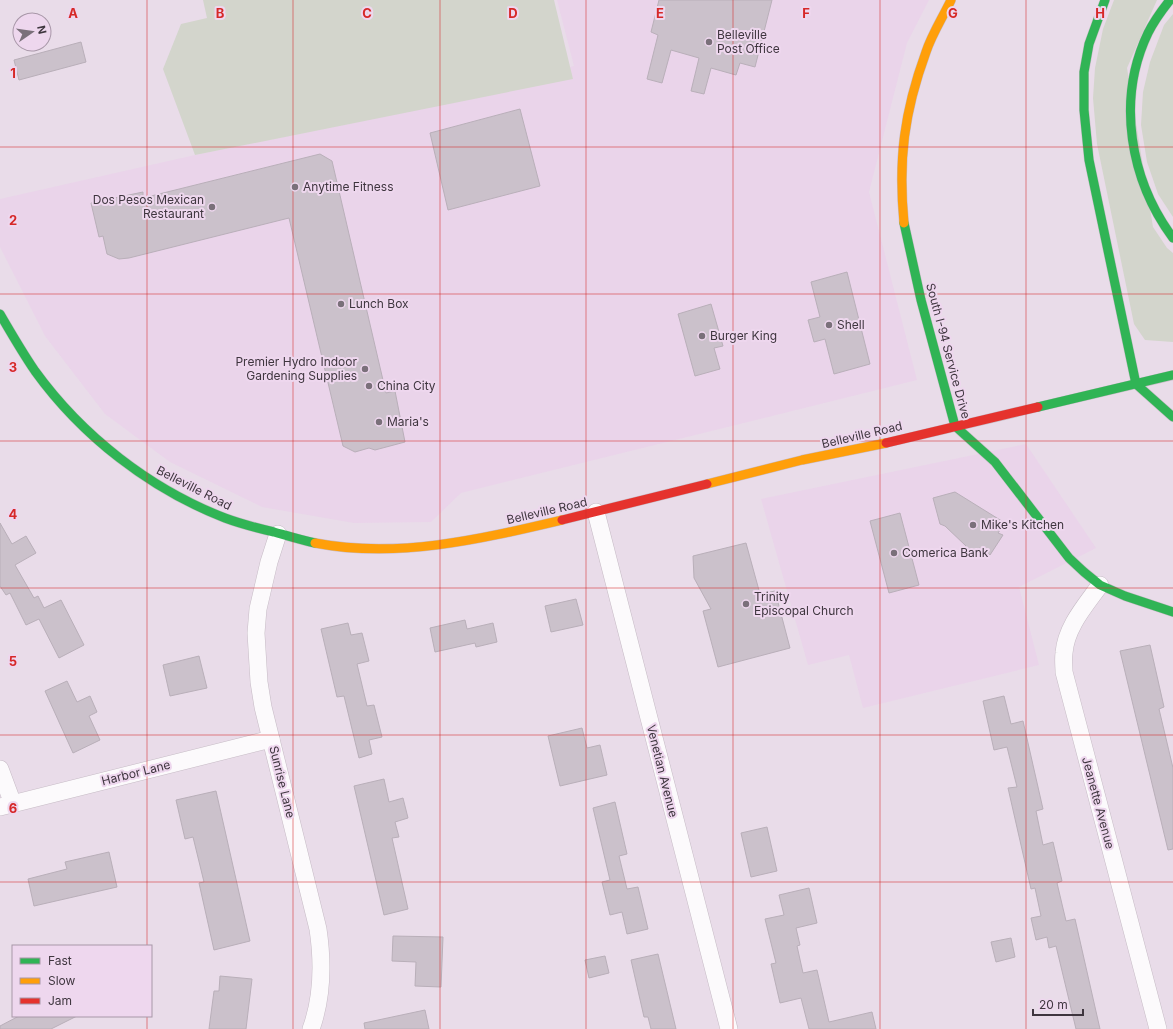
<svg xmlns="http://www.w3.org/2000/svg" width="1173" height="1029" font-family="Inter,sans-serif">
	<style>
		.built { fill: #ead4ea }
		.green { fill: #d3d5cc }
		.building { fill: #cbc1cb; stroke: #b9afb9 }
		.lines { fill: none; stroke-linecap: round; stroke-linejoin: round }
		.street-casing { stroke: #c6bbc5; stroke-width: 18 }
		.fast-casing { stroke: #c6bbc5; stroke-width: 10 }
		.slow-casing { stroke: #c6bbc5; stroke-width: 10 }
		.jam-casing { stroke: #c6bbc5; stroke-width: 10 }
		.street { stroke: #fcfafc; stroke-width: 17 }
		.fast { stroke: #30b455; stroke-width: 9 }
		.slow { stroke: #ff9f0a; stroke-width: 9 }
		.jam { stroke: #e5322d; stroke-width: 9 }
		.grid { fill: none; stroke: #d62828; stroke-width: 1; stroke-opacity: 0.55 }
		.poi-dot { fill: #7a707a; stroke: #eed7ee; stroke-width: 1.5 }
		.labels { text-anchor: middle; stroke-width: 4; stroke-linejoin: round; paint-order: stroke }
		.poi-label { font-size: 12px; fill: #3f363f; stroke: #eed7ee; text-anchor: start }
		.street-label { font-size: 12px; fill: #3f363f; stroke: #eed7ee }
		.grid-label { font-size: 13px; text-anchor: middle; font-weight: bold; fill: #d62828; stroke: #eed7ee; stroke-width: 4; stroke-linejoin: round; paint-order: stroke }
	</style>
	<rect width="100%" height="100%" fill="#e9dce9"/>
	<g class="built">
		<path d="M557 0H929L907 43 869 192 917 380 461 493 431 522 354 523 262 507 170 462 105 414 45 336 0 247V199L195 155 367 120 574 66Z"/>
		<path d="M1026 444 1096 548 1019 587 1039 665 863 708 849 655 808 665 761 499Z"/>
	</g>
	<g class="green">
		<path d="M203 0H554L573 79 195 155 163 69 181 24 207 18Z"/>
		<path d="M1114 0H1157L1127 68 1153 227 1167 248 1173 253V342L1145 340 1134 324 1097 144 1093 98 1095 68 1103 29Z"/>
		<path d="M1173 14V217L1158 194 1147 162 1141 125 1143 92 1150 62 1164 25Z"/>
	</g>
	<g class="building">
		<path d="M659 0H772L755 67 740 63 736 75 711 68 704 94 691 91 699 58 671 50 662 83 647 79 658 35 651 32Z"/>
		<path d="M81 42 86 62 19 80 14 60Z"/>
		<path d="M520 109 540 186 448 210 430 133Z"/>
		<path d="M320 154 332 161 386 393 395 391 405 442 375 450 369 448 355 452 343 446 289 218 129 258 119 259 107 254 103 236 99 237 91 203 143 192V198Z"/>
		<path d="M847 272 870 364 834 374 825 339 814 342 808 320 820 317 811 282Z"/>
		<path d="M711 304 723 346 714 348 720 369 695 376 678 314Z"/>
		<path d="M955 492 1005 523 998 533 1003 535 990 555 979 548 974 558 963 551 966 546 945 526 940 524 933 498Z"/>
		<path d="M900 513 919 585 889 593 870 521Z"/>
		<path d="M0 523 12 544 26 536 36 553 15 565 34 598 38 596 44 608 61 600 84 645 59 658 39 619 26 625 10 593 6 595 0 586Z"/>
		<path d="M746 543 760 594 775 591 790 648 718 667 703 611 711 609 694 578 693 556Z"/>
		<path d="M576 599 583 625 551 632 545 606Z"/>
		<path d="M465 620 467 629 493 623 497 642 476 647 475 643 435 652 430 628Z"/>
		<path d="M348 623 351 635 362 633 369 661 357 664 367 706 374 705 382 737 369 740 372 754 359 758 344 696 337 697 321 629Z"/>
		<path d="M1150 645 1164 707 1159 709 1173 768V849L1168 850 1120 651Z"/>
		<path d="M199 656 207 688 170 696 163 665Z"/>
		<path d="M67 681 77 702 90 696 97 712 89 716 100 740 73 753 45 691Z"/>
		<path d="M1004 696 1011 724 1023 721 1043 809 1036 811 1043 845 1053 842 1062 881 1057 883 1066 921 1075 919 1100 1029H1076L1056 946 1049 948 1047 937 1036 940 1031 918 1041 916 1035 888 1031 889 1008 788 1017 787 1007 747 994 750 983 701Z"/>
		<path d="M582 728 587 748 600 745 607 775 560 786 548 736Z"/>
		<path d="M384 779 389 802 403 798 408 818 395 822 399 837 392 838 408 909 384 915 354 786Z"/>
		<path d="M216 791 250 941 214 950 199 883 204 882 193 837 185 839 176 800Z"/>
		<path d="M615 802 627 854 619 856 627 889 638 887 648 929 627 934 622 912 610 915 602 882 610 880 593 808Z"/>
		<path d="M767 827 777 871 751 877 741 833Z"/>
		<path d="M109 852 117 887 34 906 28 879 67 869 65 862Z"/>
		<path d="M809 888 817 923 796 928 800 945 797 946 803 973 817 970 829 1022 872 1012 876 1029H809L801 998 780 1003 771 964 776 963 765 919 784 915 779 895Z"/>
		<path d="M393 936 443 937 441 987 415 986 416 962 392 961Z"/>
		<path d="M1011 938 1015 957 996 962 991 942Z"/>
		<path d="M658 954 676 1029H651L648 1017H644L631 960Z"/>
		<path d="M605 956 609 973 589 978 585 960Z"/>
		<path d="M220 976 252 979 246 1029H209L214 991H219Z"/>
		<path d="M425 1010 429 1029H365L364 1023Z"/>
		<path d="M19 1016H77L51 1029H0V1026Z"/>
	</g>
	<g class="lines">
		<defs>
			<g id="street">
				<path d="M596 512 729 1029"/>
				<path d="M278 534 269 562 258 609 256 633 259 682 263 707 318 929C323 963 323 996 311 1029"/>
				<path d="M1100 585C1085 606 1066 627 1064 653 1063 660 1064 666 1064 672L1158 1029"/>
				<path d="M0 769 13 804"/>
				<path d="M0 807 271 739"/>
			</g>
			<g id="fast">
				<path d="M1105 0 1089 44 1084 72V110L1089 160 1136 384 1173 417"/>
				<path d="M1170 0C1162 10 1154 21 1148 33 1116 100 1130 180 1173 238"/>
				<path d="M904 223 921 300 955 426 995 462 1069 558 1084 572 1100 585 1125 596 1173 612"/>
				<path d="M0 314C11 333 22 352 35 371 82 436 150 489 225 518 241 524 257 528 274 532 288 536 301 540 315 543"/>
				<path d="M1038 407 1173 375"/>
			</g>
			<g id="slow">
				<path d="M904 223C898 160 904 112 926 52 932 34 943 17 951 0"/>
				<path d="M707 484 802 460 886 443"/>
				<path d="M315 543C398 559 481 539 562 520"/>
			</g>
			<g id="jam">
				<path d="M886 443 1038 407"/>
				<path d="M562 520 707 484"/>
			</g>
		</defs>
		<use href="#street" class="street-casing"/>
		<use href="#fast" class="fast-casing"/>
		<use href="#slow" class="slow-casing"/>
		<use href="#jam" class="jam-casing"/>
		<use href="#street" class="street"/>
		<use href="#fast" class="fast"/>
		<use href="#slow" class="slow"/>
		<use href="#jam" class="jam"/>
	</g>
	<path class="grid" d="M147 0V946M293 0V1029M440 0V1029M586 0V1029M733 0V1029M880 0V1029M1026 0V1029M0 147H1173M0 294H1173M0 441H1173M0 588H1173M0 735H1173M0 882H1173M147 1016V1029"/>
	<g class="poi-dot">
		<circle cx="709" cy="42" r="4"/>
		<circle cx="295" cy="187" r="4"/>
		<circle cx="212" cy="207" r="4"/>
		<circle cx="341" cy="304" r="4"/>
		<circle cx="829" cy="325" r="4"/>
		<circle cx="702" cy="336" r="4"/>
		<circle cx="365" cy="369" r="4"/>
		<circle cx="369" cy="386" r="4"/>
		<circle cx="379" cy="422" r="4"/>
		<circle cx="973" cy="525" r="4"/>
		<circle cx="894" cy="553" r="4"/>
		<circle cx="746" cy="604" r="4"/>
	</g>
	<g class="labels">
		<g class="poi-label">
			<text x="717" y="39">Belleville<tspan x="717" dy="14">Post Office</tspan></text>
			<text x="303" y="191">Anytime Fitness</text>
			<text x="204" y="204" text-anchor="end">Dos Pesos Mexican<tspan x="204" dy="14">Restaurant</tspan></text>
			<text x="349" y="308">Lunch Box</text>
			<text x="837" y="329">Shell</text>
			<text x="710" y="340">Burger King</text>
			<text x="357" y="366" text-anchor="end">Premier Hydro Indoor<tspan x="357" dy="14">Gardening Supplies</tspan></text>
			<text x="377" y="390">China City</text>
			<text x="387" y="426">Maria's</text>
			<text x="981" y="529">Mike's Kitchen</text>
			<text x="902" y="557">Comerica Bank</text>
			<text x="754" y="601">Trinity<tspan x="754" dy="14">Episcopal Church</tspan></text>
		</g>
		<g class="street-label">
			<text transform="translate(948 351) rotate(75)" y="4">South I-94 Service Drive</text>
			<text transform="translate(862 435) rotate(-13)" y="4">Belleville Road</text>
			<text transform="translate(194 488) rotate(27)" y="4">Belleville Road</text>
			<text transform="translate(547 511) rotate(-13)" y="4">Belleville Road</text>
			<text transform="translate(662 771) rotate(76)" y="4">Venetian Avenue</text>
			<text transform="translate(136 773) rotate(-14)" y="4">Harbor Lane</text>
			<text transform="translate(282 782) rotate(76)" y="4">Sunrise Lane</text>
			<text transform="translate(1098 803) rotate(75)" y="4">Jeanette Avenue</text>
		</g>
	</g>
	<g class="grid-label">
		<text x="73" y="18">A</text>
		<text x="220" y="18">B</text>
		<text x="367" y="18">C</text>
		<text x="513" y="18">D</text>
		<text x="660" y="18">E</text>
		<text x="806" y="18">F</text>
		<text x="953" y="18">G</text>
		<text x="1100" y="18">H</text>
		<text x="13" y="78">1</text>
		<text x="13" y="225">2</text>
		<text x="13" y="372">3</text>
		<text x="13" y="519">4</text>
		<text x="13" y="666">5</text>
		<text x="13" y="813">6</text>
	</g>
	<rect x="12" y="945" width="140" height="72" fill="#eed7ee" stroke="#a897a8"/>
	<rect x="20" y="958" width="20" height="6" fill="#30b455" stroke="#a897a8"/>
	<text x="48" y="965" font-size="12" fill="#3f363f">Fast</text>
	<rect x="20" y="978" width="20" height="6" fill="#ff9f0a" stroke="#a897a8"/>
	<text x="48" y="985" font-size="12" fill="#3f363f">Slow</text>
	<rect x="20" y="998" width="20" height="6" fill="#e5322d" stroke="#a897a8"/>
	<text x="48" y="1005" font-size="12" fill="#3f363f">Jam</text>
	<g transform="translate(32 32) rotate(77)"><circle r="19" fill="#eed7ee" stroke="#a897a8"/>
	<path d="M0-3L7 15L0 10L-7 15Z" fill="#7a707a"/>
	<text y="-6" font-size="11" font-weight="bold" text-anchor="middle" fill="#3f363f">N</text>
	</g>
	<path d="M1033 1009v6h50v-6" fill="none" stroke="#3f363f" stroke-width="2"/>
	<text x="1039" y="1009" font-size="12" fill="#3f363f" stroke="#eed7ee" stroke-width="3" paint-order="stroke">20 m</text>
</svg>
